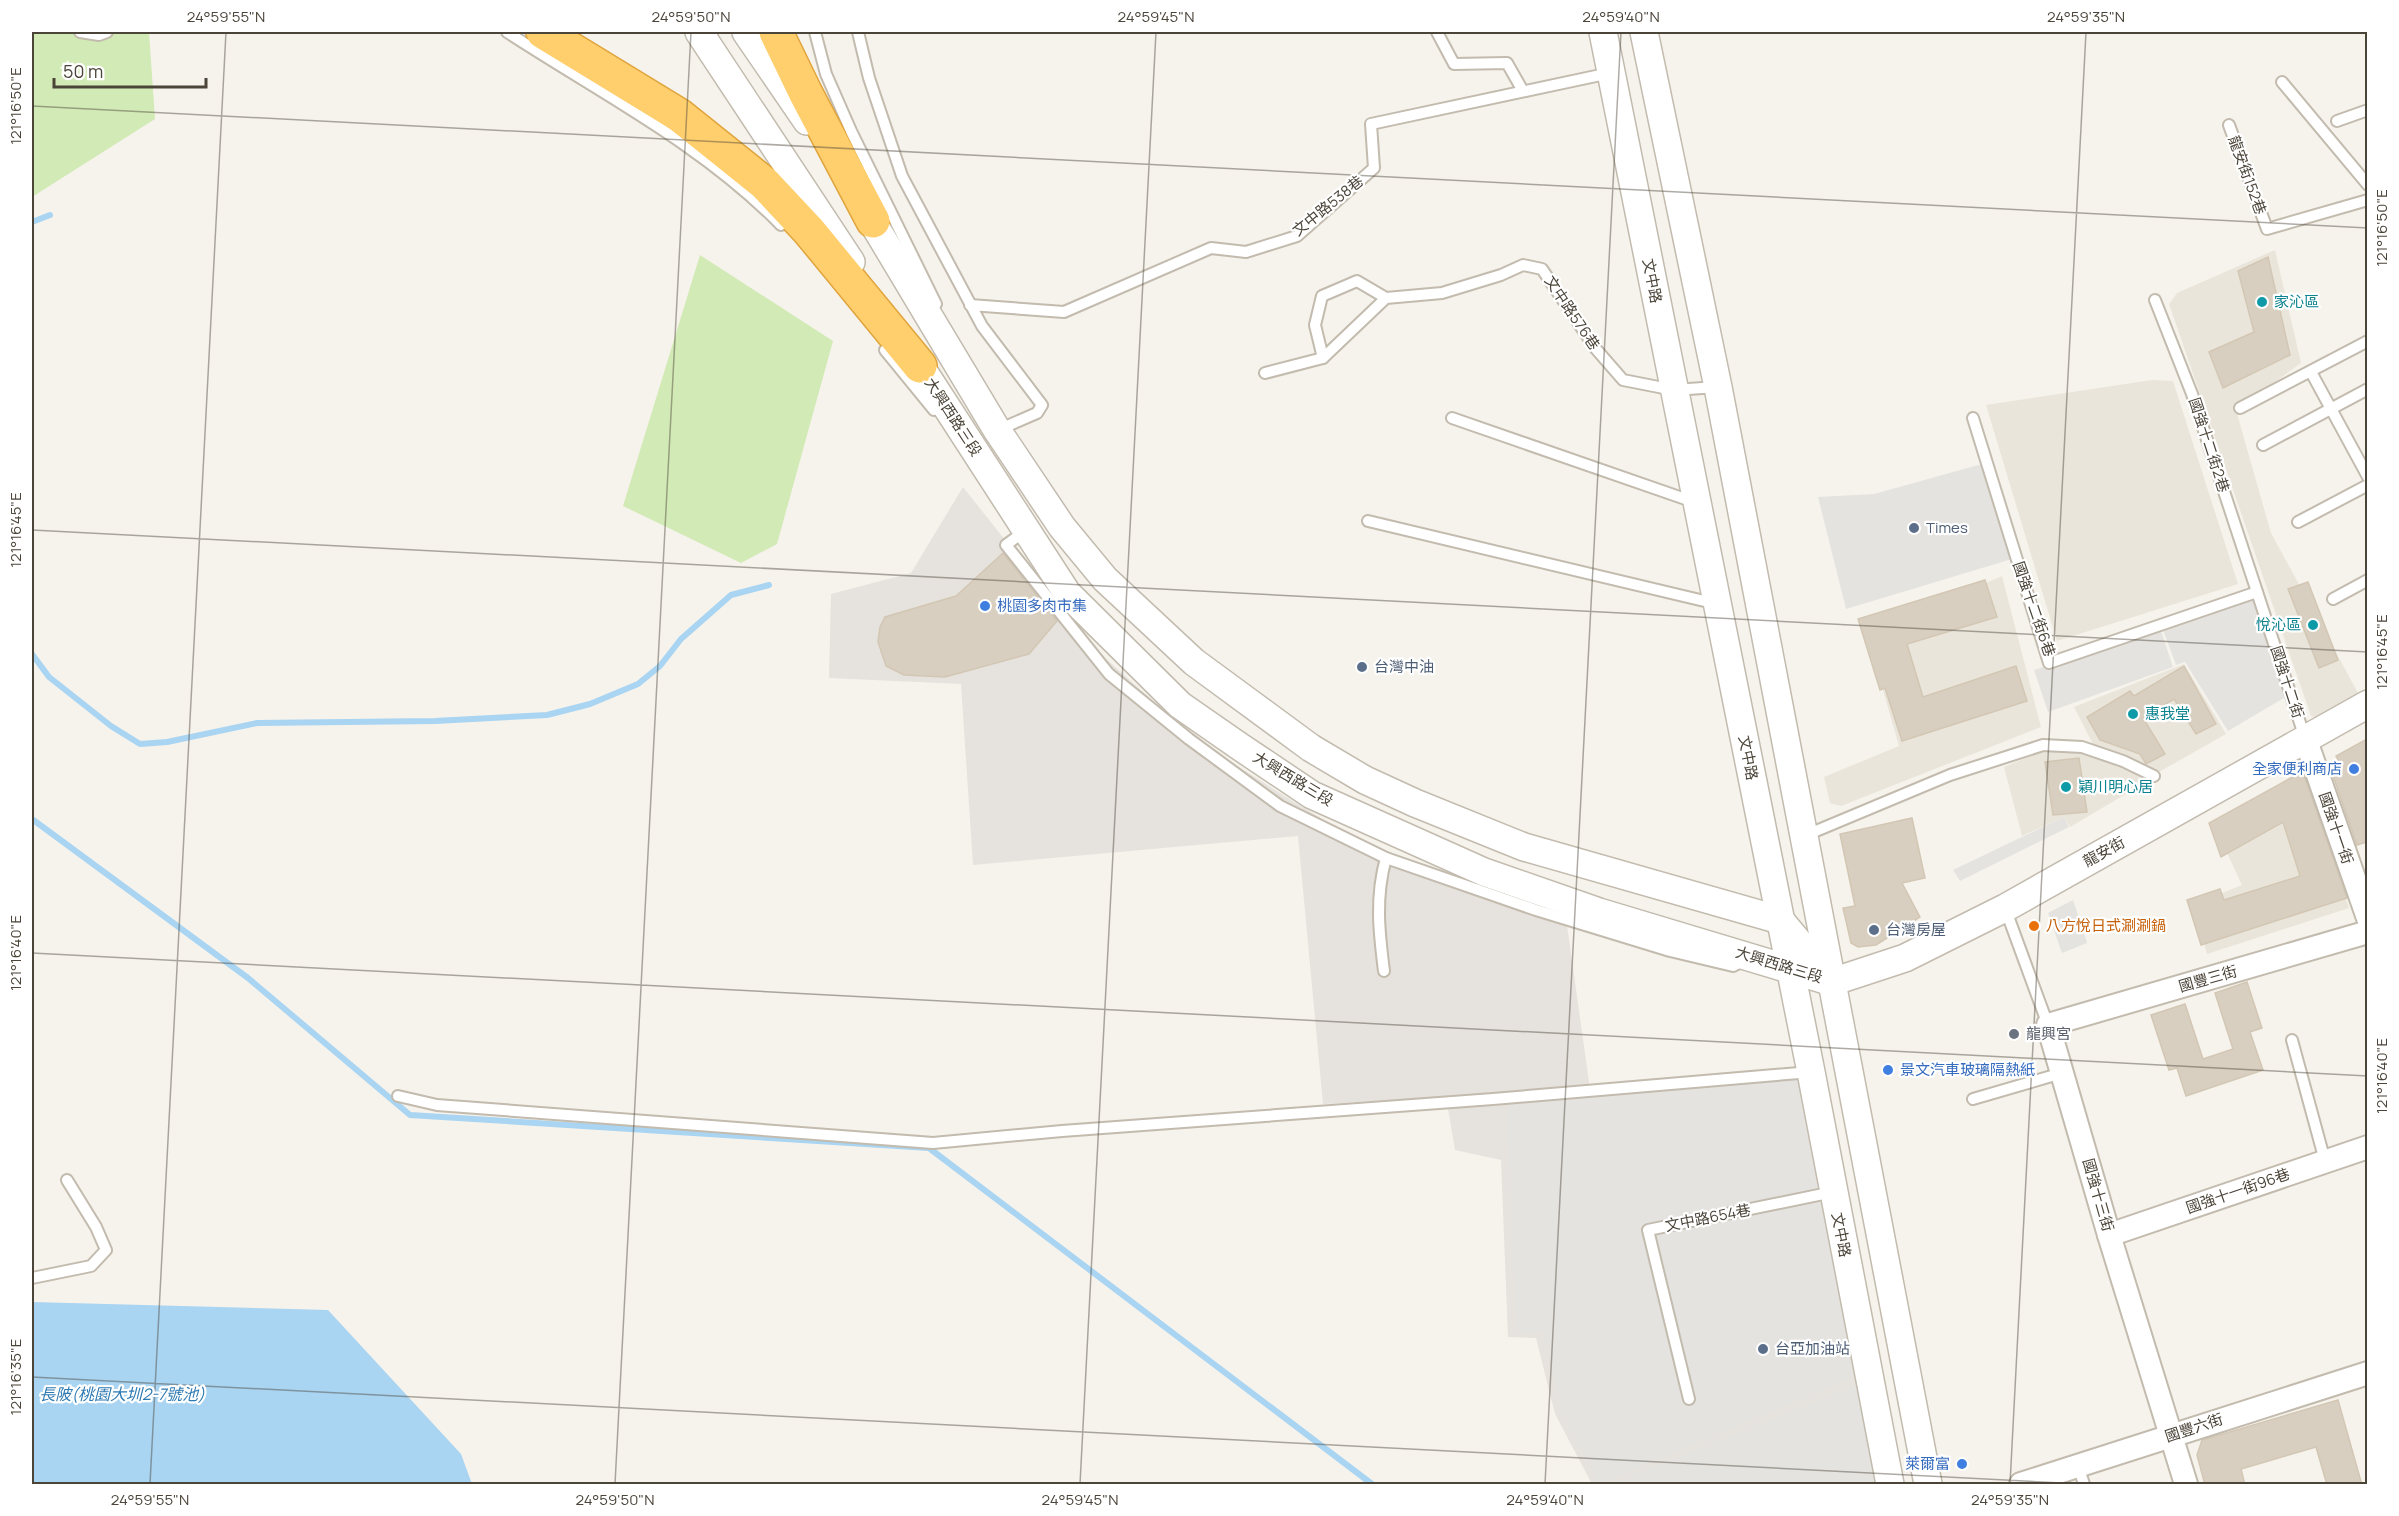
<svg xmlns="http://www.w3.org/2000/svg" width="2399" height="1516" font-family="Manrope,'Noto Sans TC',sans-serif">
	<style>
		.residential { fill: #eae5da }
		.industrial { fill: #e6e2dd }
		.green { fill: #d2eab5 }
		.parking { fill: #e5e3e0 }
		.water { fill: #a9d4f2 }
		.lines { fill: none; stroke-linecap: round; stroke-linejoin: round }
		.stream { stroke: #a9d4f2; stroke-width: 6 }
		.building { fill: #d8cfc1; stroke: #d3c7b4; stroke-width: 1.5 }
		.service-casing { stroke: #c2bbae; stroke-width: 14 }
		.minor-casing { stroke: #c2bbae; stroke-width: 26 }
		.tertiary-casing { stroke: #c2bbae; stroke-width: 30 }
		.motorway-casing { stroke: #e0a43c; stroke-width: 36 }
		.service { stroke: #fff; stroke-width: 10 }
		.minor { stroke: #fff; stroke-width: 22 }
		.tertiary { stroke: #fff; stroke-width: 27 }
		.motorway { stroke: #ffcf6e; stroke-width: 33 }
		.ticks { fill: none; stroke: #4b4439; stroke-width: 1.5; stroke-opacity: 0.45 }
		.culture-dot { fill: #0f9aa8; stroke: #fff; stroke-width: 2 }
		.service-dot { fill: #5c6f8a; stroke: #fff; stroke-width: 2 }
		.shop-dot { fill: #3f7fe0; stroke: #fff; stroke-width: 2 }
		.food-dot { fill: #e8710a; stroke: #fff; stroke-width: 2 }
		.worship-dot { fill: #6b7280; stroke: #fff; stroke-width: 2 }
		.labels { text-anchor: middle; stroke-width: 4.5; stroke-linejoin: round; paint-order: stroke }
		.street-label { font-size: 15px; fill: #4b4439; stroke: #fff }
		.culture-label { font-size: 15px; fill: #0d838f; stroke: #fff; text-anchor: start }
		.service-label { font-size: 15px; fill: #4e5e75; stroke: #fff; text-anchor: start }
		.shop-label { font-size: 15px; fill: #366cbe; stroke: #fff; text-anchor: start }
		.food-label { font-size: 15px; fill: #c56008; stroke: #fff; text-anchor: start }
		.worship-label { font-size: 15px; fill: #5b616d; stroke: #fff; text-anchor: start }
		.water-label { font-size: 16px; font-style: italic; fill: #2e7ab2; stroke: #fff }
		.neatline { fill: none; stroke: #4b4439; stroke-width: 2 }
		.ticks-label { font-size: 15px; text-anchor: middle; fill: #4b4439 }
	</style>
	<rect width="100%" height="100%" fill="#f6f3ec"/>
	<g class="residential">
		<path d="M2275 250 2301 363 2236 410 2271 533 2358 693 2319 718 2311 716 2169 304 2177 293Z"/>
		<path d="M2152 380 2173 381 2238 584 2057 641 1986 405Z"/>
		<path d="M2002 576 2041 727 1841 806 1830 803 1824 777 1899 746 1867 635Z"/>
		<path d="M2184 664 2226 734 2159 772 2094 746 2074 707Z"/>
		<path d="M2058 750 2083 752 2133 771 2148 781 2070 827 2064 817 2022 836 2004 767 2035 754Z"/>
		<path d="M2284 781 2309 784 2349 908 2207 954 2193 905 2242 885 2213 823Z"/>
	</g>
	<path class="industrial" d="M963 487 1082 637 1195 739 1302 807 1375 850 1567 925 1590 1089 1795 1079 1876 1484H1592L1555 1414 1536 1338 1508 1337 1501 1160 1455 1150 1446 1097 1323 1104 1298 836 973 865 961 684 829 678 831 594 911 573Z"/>
	<g class="green">
		<path d="M32 32H149L155 119 32 197Z"/>
		<path d="M700 255 833 341 777 544 741 563 623 506Z"/>
	</g>
	<g class="parking">
		<path d="M1982 464 2012 559 1846 609 1818 497 1874 494Z"/>
		<path d="M2255 596 2289 695 2228 731 2185 662 2176 665 2162 627Z"/>
		<path d="M2160 628 2173 667 2048 712 2034 670Z"/>
		<path d="M2064 817 2069 827 1960 881 1953 870Z"/>
		<path d="M2073 900 2087 943 2062 953 2048 913Z"/>
		<path d="M1800 1072 1858 1375 1599 1484 1561 1411 1546 1331 1517 1333 1506 1096Z"/>
		<path d="M1858 1385 1881 1484H1612Z"/>
	</g>
	<path class="water" d="M32 1302 328 1310 461 1454 472 1484H32Z"/>
	<g class="lines">
		<g class="stream">
			<path d="M32 222 50 215"/>
			<path d="M32 654 49 677 111 726 140 744 167 742 257 723 435 721 547 715 590 704 638 684 660 666 681 639 731 595 769 585"/>
			<path d="M32 819 248 978 410 1115 929 1148 1372 1484"/>
		</g>
	</g>
	<g class="building">
		<path d="M2268 257 2290 355 2223 388 2209 352 2254 332 2238 271Z"/>
		<path d="M1003 553 1057 621 1029 654 945 677 904 675 886 666 878 642 880 627 885 617 956 596Z"/>
		<path d="M1985 580 1997 617 1907 644 1923 697 2016 666 2027 701 1902 741 1885 688 1880 690 1858 619Z"/>
		<path d="M2308 582 2338 660 2319 668 2288 589Z"/>
		<path d="M2184 666 2216 724 2196 734 2174 699 2143 718 2165 754 2146 764 2140 754 2100 740 2087 717 2130 691 2134 696Z"/>
		<path d="M2367 739V842L2357 845 2331 770 2341 765 2336 756Z"/>
		<path d="M2079 758 2087 812 2053 815 2045 762Z"/>
		<path d="M2298 774 2304 775 2347 898 2201 945 2187 900 2220 889 2224 900 2300 876 2283 822 2221 857 2209 823Z"/>
		<path d="M1912 818 1925 878 1902 883 1920 917 1876 945 1858 947 1851 943 1843 908 1855 906 1840 834Z"/>
		<path d="M2247 982 2262 1028 2250 1032 2263 1070 2186 1096 2177 1068 2169 1070 2151 1015 2185 1004 2203 1059 2233 1049 2215 993Z"/>
		<path d="M2338 1400 2362 1485H2327L2316 1447 2241 1469 2245 1485H2205L2197 1455 2202 1440Z"/>
	</g>
	<g class="lines">
		<defs>
			<g id="service">
				<path d="M80 32 99 35 107 32"/>
				<path d="M507 32C600 93 702 144 781 225"/>
				<path d="M815 32 826 74 851 131 936 304"/>
				<path d="M858 32 869 78 902 176 982 326 1042 405 1037 413 998 430"/>
				<path d="M1437 32 1454 64 1507 63 1523 91"/>
				<path d="M2282 82 2368 185"/>
				<path d="M2337 121 2368 110"/>
				<path d="M2229 125 2267 229 2368 200"/>
				<path d="M2155 300 2192 394 2305 738"/>
				<path d="M970 305 1064 312 1211 248 1246 252 1297 236 1374 168 1371 124 1610 73"/>
				<path d="M885 350 934 410"/>
				<path d="M1323 358 1315 325 1322 296 1357 281 1386 298"/>
				<path d="M2311 372 2368 477"/>
				<path d="M1265 373 1323 358 1386 298 1442 293 1501 275 1523 265 1542 269 1596 349 1623 380 1674 390 1717 387"/>
				<path d="M2240 408 2368 341"/>
				<path d="M1452 418 1694 502"/>
				<path d="M1973 418 2049 663 2257 592"/>
				<path d="M2263 445 2368 389"/>
				<path d="M1368 521 1717 604"/>
				<path d="M2298 522 2368 485"/>
				<path d="M1025 531 1006 545 1109 674 1189 739 1280 806 1386 858 1536 910 1670 951 1733 966 1739 963"/>
				<path d="M2333 599 2368 580"/>
				<path d="M1804 836 1950 775 2043 745 2082 747 2123 761 2154 776"/>
				<path d="M2005 908 2048 1025"/>
				<path d="M1384 971C1379 932 1375 897 1386 858"/>
				<path d="M2292 1040 2325 1161"/>
				<path d="M398 1096 437 1105 933 1143 1062 1131 1493 1099 1811 1072"/>
				<path d="M1973 1099 2062 1073"/>
				<path d="M32 1278 91 1266 106 1250 96 1227 67 1180"/>
				<path d="M1689 1399 1648 1230 1833 1192"/>
				<path d="M2078 1466 2084 1484"/>
			</g>
			<g id="minor">
				<path d="M2305 738 2368 918"/>
				<path d="M2109 1235 2368 1147"/>
				<path d="M2021 1484 2368 1373"/>
				<path d="M2186 1484 2109 1235 2048 1025 2368 932"/>
			</g>
			<g id="tertiary">
				<path d="M699 32 851 262"/>
				<path d="M746 32 807 121"/>
				<path d="M1603 32 1811 1072 1890 1484"/>
				<path d="M1644 32 1718 387 1928 1484"/>
				<path d="M861 203 997 430 1062 527 1105 579 1194 662 1311 748 1365 780 1415 803 1524 847 1780 920 1832 982"/>
				<path d="M909 349 1067 593 1180 705 1239 746 1312 795 1484 872 1599 912 1832 982"/>
				<path d="M1832 982 1905 958 2005 908 2368 704"/>
			</g>
			<g id="motorway">
				<path d="M543 32 679 115 765 184 809 231 920 366"/>
				<path d="M776 32 806 94 873 221"/>
			</g>
		</defs>
		<use href="#service" class="service-casing"/>
		<use href="#minor" class="minor-casing"/>
		<use href="#tertiary" class="tertiary-casing"/>
		<use href="#motorway" class="motorway-casing"/>
		<use href="#service" class="service"/>
		<use href="#minor" class="minor"/>
		<use href="#tertiary" class="tertiary"/>
		<use href="#motorway" class="motorway"/>
	</g>
	<path class="ticks" d="M32 106 2368 228M32 530 2368 652M32 953 2368 1076M32 1377 2080 1484M150 1484 226 32M615 1484 691 32M1080 1484 1156 32M1545 1484 1621 32M2010 1484 2086 32"/>
	<g class="culture-dot">
		<circle cx="2262" cy="302" r="6"/>
		<circle cx="2313" cy="625" r="6"/>
		<circle cx="2133" cy="714" r="6"/>
		<circle cx="2066" cy="787" r="6"/>
	</g>
	<g class="service-dot">
		<circle cx="1914" cy="528" r="6"/>
		<circle cx="1362" cy="667" r="6"/>
		<circle cx="1874" cy="930" r="6"/>
		<circle cx="1763" cy="1349" r="6"/>
	</g>
	<g class="shop-dot">
		<circle cx="985" cy="606" r="6"/>
		<circle cx="2354" cy="769" r="6"/>
		<circle cx="1888" cy="1070" r="6"/>
		<circle cx="1962" cy="1464" r="6"/>
	</g>
	<circle class="food-dot" cx="2034" cy="926" r="6"/>
	<circle class="worship-dot" cx="2014" cy="1034" r="6"/>
	<g class="labels">
		<g class="street-label">
			<text transform="translate(2247 175) rotate(70)" y="5">龍安街152巷</text>
			<text transform="translate(1328 206) rotate(-39)" y="5">文中路538巷</text>
			<text transform="translate(1652 281) rotate(79)" y="5">文中路</text>
			<text transform="translate(1572 313) rotate(56)" y="5">文中路576巷</text>
			<text transform="translate(953 417) rotate(57)" y="5">大興西路三段</text>
			<text transform="translate(2209 445) rotate(72)" y="5">國強十二街2巷</text>
			<text transform="translate(2034 609) rotate(71)" y="5">國強十二街6巷</text>
			<text transform="translate(2287 682) rotate(72)" y="5">國強十二街</text>
			<text transform="translate(1748 758) rotate(79)" y="5">文中路</text>
			<text transform="translate(1293 779) rotate(31)" y="5">大興西路三段</text>
			<text transform="translate(2336 828) rotate(71)" y="5">國強十一街</text>
			<text transform="translate(2104 852) rotate(-29)" y="5">龍安街</text>
			<text transform="translate(1779 965) rotate(17)" y="5">大興西路三段</text>
			<text transform="translate(2208 979) rotate(-16)" y="5">國豐三街</text>
			<text transform="translate(2238 1191) rotate(-19)" y="5">國強十一街96巷</text>
			<text transform="translate(2098 1195) rotate(74)" y="5">國強十三街</text>
			<text transform="translate(1708 1218) rotate(-11)" y="5">文中路654巷</text>
			<text transform="translate(1841 1235) rotate(79)" y="5">文中路</text>
			<text transform="translate(2194 1428) rotate(-18)" y="5">國豐六街</text>
		</g>
		<g class="culture-label">
			<text x="2274" y="307">家沁區</text>
			<text x="2301" y="630" text-anchor="end">悅沁區</text>
			<text x="2145" y="719">惠我堂</text>
			<text x="2078" y="792">穎川明心居</text>
		</g>
		<g class="service-label">
			<text x="1926" y="533">Times</text>
			<text x="1374" y="672">台灣中油</text>
			<text x="1886" y="935">台灣房屋</text>
			<text x="1775" y="1354">台亞加油站</text>
		</g>
		<g class="shop-label">
			<text x="997" y="611">桃園多肉市集</text>
			<text x="2342" y="774" text-anchor="end">全家便利商店</text>
			<text x="1900" y="1075">景文汽車玻璃隔熱紙</text>
			<text x="1950" y="1469" text-anchor="end">萊爾富</text>
		</g>
		<g class="food-label">
			<text x="2046" y="931">八方悅日式涮涮鍋</text>
		</g>
		<g class="worship-label">
			<text x="2026" y="1039">龍興宮</text>
		</g>
		<g class="water-label">
			<text x="122" y="1400">長陂(桃園大圳2-7號池)</text>
		</g>
	</g>
	<rect width="2399" height="1516" fill="none" stroke="#ffffff" stroke-width="66"/>
	<path d="M54 78v9h152v-9" fill="none" stroke="#4b4439" stroke-width="3"/>
	<text x="63" y="78" font-size="18" fill="#4b4439" stroke="#ffffff" stroke-width="4.5" paint-order="stroke">50 m</text>
	<rect x="33" y="33" width="2333" height="1450" class="neatline"/>
	<g class="ticks-label">
		<text x="226" y="22">24°59'55"N</text>
		<text x="691" y="22">24°59'50"N</text>
		<text x="1156" y="22">24°59'45"N</text>
		<text x="1621" y="22">24°59'40"N</text>
		<text x="2086" y="22">24°59'35"N</text>
		<text transform="translate(16 106) rotate(-90)" y="5">121°16'50"E</text>
		<text transform="translate(2382 228) rotate(-90)" y="5">121°16'50"E</text>
		<text transform="translate(16 530) rotate(-90)" y="5">121°16'45"E</text>
		<text transform="translate(2382 652) rotate(-90)" y="5">121°16'45"E</text>
		<text transform="translate(16 953) rotate(-90)" y="5">121°16'40"E</text>
		<text transform="translate(2382 1076) rotate(-90)" y="5">121°16'40"E</text>
		<text transform="translate(16 1377) rotate(-90)" y="5">121°16'35"E</text>
		<text x="150" y="1505">24°59'55"N</text>
		<text x="615" y="1505">24°59'50"N</text>
		<text x="1080" y="1505">24°59'45"N</text>
		<text x="1545" y="1505">24°59'40"N</text>
		<text x="2010" y="1505">24°59'35"N</text>
	</g>
</svg>
